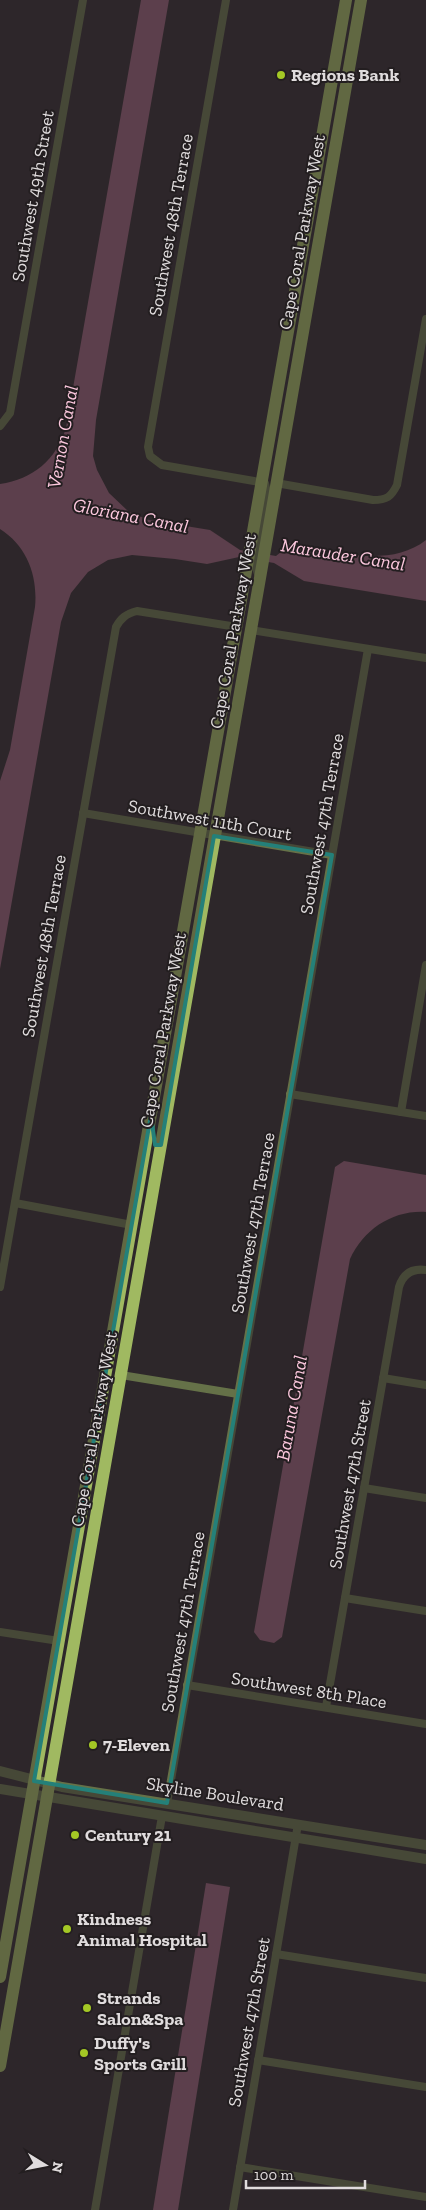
<svg xmlns="http://www.w3.org/2000/svg" width="426" height="2210" font-family="'Zilla Slab',serif">
	<style>
		.water { fill: #945d75 }
		.lines { fill: none; stroke-linecap: round; stroke-linejoin: round }
		.minor { stroke: #657148; stroke-width: 8 }
		.tertiary { stroke: #657148; stroke-width: 10 }
		.primary { stroke: #a0b961; stroke-width: 12 }
		.marked { fill: none; stroke: #248079; stroke-width: 4; stroke-linejoin: round }
		.poi-dot { fill: #a4c825; stroke: #231e20; stroke-width: 2 }
		.labels { text-anchor: middle; stroke-width: 4; stroke-linejoin: round; paint-order: stroke }
		.poi-label { font-size: 18px; font-weight: bold; fill: #e0dcdd; stroke: #231e20; text-anchor: start }
		.street-label { font-size: 18px; fill: #e0dcdd; stroke: #231e20 }
		.water-label { font-size: 19px; font-style: italic; fill: #fdc8de; stroke: #231e20 }
	</style>
	<rect width="100%" height="100%" fill="#2d272a"/>
	<g class="water">
		<path d="M141 0H169L96 420 93 456 97 470 109 493 129 512 149 520 210 530 240 550 276 556 281 552 287 543C330 550 388 570 426 540V601L304 581 274 563 239 557 207 564 175 559 132 555 108 560 88 572 71 593 61 622 0 969V781L10 750 35 607C38 576 27 546 0 529V484C33 479 56 460 66 428Z"/>
		<path d="M344 1161 426 1175V1212C393 1210 364 1229 350 1259L282 1637 274 1643 260 1640 254 1632 335 1167Z"/>
		<path d="M206 1883 230 1887 178 2210H153Z"/>
	</g>
	<g class="lines">
		<g class="minor">
			<path d="M226 0 148 447 150 456 162 465 265 483 268 497 255 565 258 574"/>
			<path d="M0 426 10 413 83 0"/>
			<path d="M276 483 373 500C387 500 391 497 397 485L426 319"/>
			<path d="M251 630 426 658"/>
			<path d="M83 813 332 855"/>
			<path d="M290 1094 426 1116"/>
			<path d="M401 1112 426 965"/>
			<path d="M15 1203 132 1225"/>
			<path d="M0 1287 116 627C121 618 126 614 137 611L237 627"/>
			<path d="M121 1375 238 1394"/>
			<path d="M383 1378 426 1385"/>
			<path d="M364 1488 426 1498"/>
			<path d="M345 1598 426 1611"/>
			<path d="M0 1632 59 1641"/>
			<path d="M187 1685 426 1724"/>
			<path d="M326 1707 399 1287C403 1274 412 1268 426 1270"/>
			<path d="M167 1803 368 649"/>
			<path d="M276 1954 426 1978"/>
			<path d="M258 2060 426 2087"/>
			<path d="M240 2167 426 2197"/>
			<path d="M95 2210 162 1816"/>
			<path d="M233 2210 298 1824"/>
		</g>
		<g class="tertiary">
			<path d="M0 1771 62 1787 426 1845"/>
			<path d="M0 1789 426 1859"/>
		</g>
		<g class="primary">
			<path d="M0 1977 346 0"/>
			<path d="M0 2066 361 0"/>
		</g>
	</g>
	<path d="M0 0H426V2210H0ZM214 836 332 855 167 1803 34 1781 151 1115 155 1145H161Z" fill="#2d272a" fill-opacity=".55" fill-rule="evenodd"/>
	<path class="marked" d="M214 836 332 855 167 1803 34 1781 151 1115 155 1145H161Z"/>
	<g class="poi-dot">
		<circle cx="281" cy="75" r="5"/>
		<circle cx="93" cy="1745" r="5"/>
		<circle cx="75" cy="1835" r="5"/>
		<circle cx="67" cy="1929" r="5"/>
		<circle cx="87" cy="2008" r="5"/>
		<circle cx="84" cy="2053" r="5"/>
	</g>
	<g class="labels">
		<g class="poi-label">
			<text x="291" y="81">Regions Bank</text>
			<text x="103" y="1751">7-Eleven</text>
			<text x="85" y="1841">Century 21</text>
			<text x="77" y="1925">Kindness<tspan x="77" dy="21">Animal Hospital</tspan></text>
			<text x="97" y="2004">Strands<tspan x="97" dy="21">Salon&amp;Spa</tspan></text>
			<text x="94" y="2049">Duffy's<tspan x="94" dy="21">Sports Grill</tspan></text>
		</g>
		<g class="street-label">
			<text transform="translate(33 196) rotate(-80)" y="6">Southwest 49th Street</text>
			<text transform="translate(171 225) rotate(-80)" y="6">Southwest 48th Terrace</text>
			<text transform="translate(302 232) rotate(-80)" y="6">Cape Coral Parkway West</text>
			<text transform="translate(233 631) rotate(-80)" y="6">Cape Coral Parkway West</text>
			<text transform="translate(210 820) rotate(10)" y="6">Southwest 11th Court</text>
			<text transform="translate(322 824) rotate(-80)" y="6">Southwest 47th Terrace</text>
			<text transform="translate(44 946) rotate(-80)" y="6">Southwest 48th Terrace</text>
			<text transform="translate(163 1030) rotate(-80)" y="6">Cape Coral Parkway West</text>
			<text transform="translate(253 1223) rotate(-80)" y="6">Southwest 47th Terrace</text>
			<text transform="translate(94 1429) rotate(-80)" y="6">Cape Coral Parkway West</text>
			<text transform="translate(350 1484) rotate(-80)" y="6">Southwest 47th Street</text>
			<text transform="translate(183 1622) rotate(-80)" y="6">Southwest 47th Terrace</text>
			<text transform="translate(309 1690) rotate(9)" y="6">Southwest 8th Place</text>
			<text transform="translate(215 1794) rotate(9)" y="6">Skyline Boulevard</text>
			<text transform="translate(249 2022) rotate(-80)" y="6">Southwest 47th Street</text>
		</g>
		<g class="water-label">
			<text transform="translate(62 437) rotate(-80)" y="7">Vernon Canal</text>
			<text transform="translate(131 515) rotate(11)" y="7">Gloriana Canal</text>
			<text transform="translate(343 554) rotate(9)" y="7">Marauder Canal</text>
			<text transform="translate(291 1408) rotate(-80)" y="7">Baruna Canal</text>
		</g>
	</g>
	<g transform="translate(45 2165) rotate(100)" stroke="#231e20" stroke-width="4" paint-order="stroke">
	<path d="M0-4L9 19L0 12L-9 19Z" fill="#e0dcdd"/>
	<text y="-8" font-size="14" font-weight="bold" text-anchor="middle" fill="#e0dcdd">N</text>
	</g>
	<path d="M246 2180v8h119v-8" fill="none" stroke="#e0dcdd" stroke-width="2.5"/>
	<text x="254" y="2180" font-size="15" fill="#e0dcdd" stroke="#231e20" stroke-width="4" paint-order="stroke">100 m</text>
</svg>
